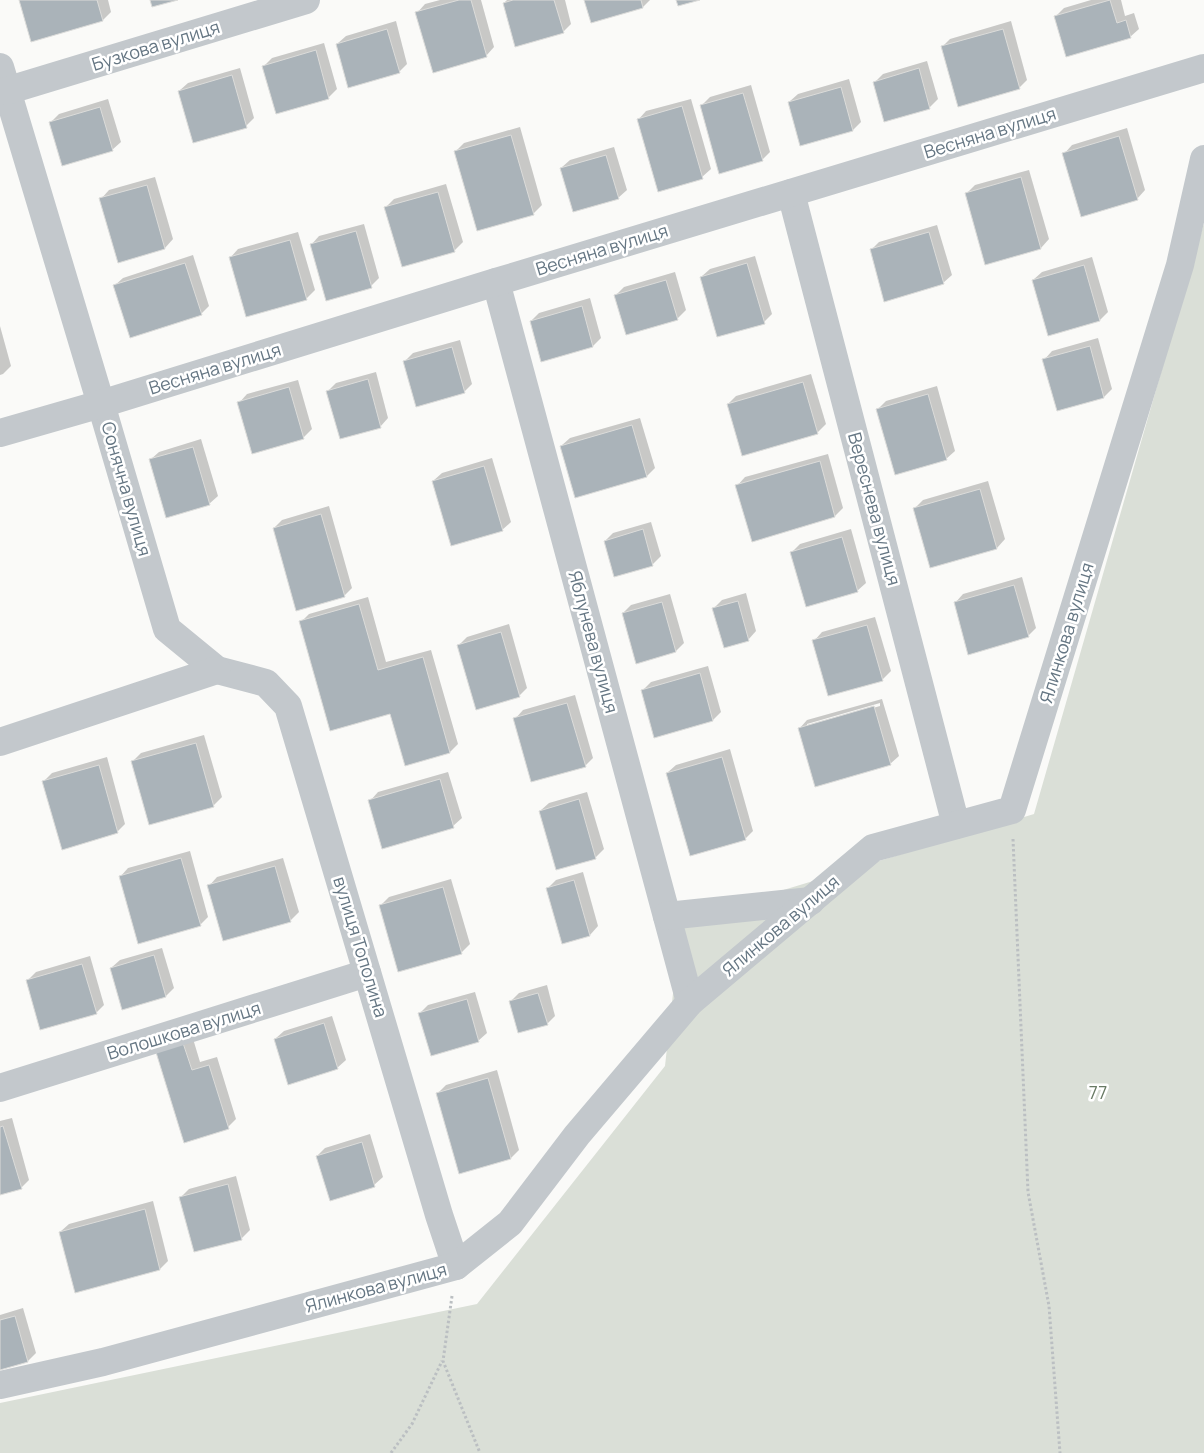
<svg xmlns="http://www.w3.org/2000/svg" width="1204" height="1453" font-family="Manrope,sans-serif">
	<style>
		.green { fill: #dadfd7 }
		.shadow { fill: #0003; fill-rule: evenodd }
		.building { fill: #aab3b9; stroke: #dcdcda }
		.lines { fill: none; stroke-linecap: round; stroke-linejoin: round }
		.path { stroke: #bbbfc2; stroke-width: 3; stroke-dasharray: 2.5 2.5; stroke-linecap: butt }
		.minor { stroke: #c3c8cc; stroke-width: 28 }
		.labels { text-anchor: middle; stroke-width: 5; stroke-linejoin: round; paint-order: stroke }
		.street-label { font-size: 18px; fill: #657683; stroke: #fff }
		.park-label { font-size: 18px; fill: #687a64; stroke: #fff }
	</style>
	<rect width="100%" height="100%" fill="#fafaf8"/>
	<path class="green" d="M1204 223V1453H0V1403L477 1304 665 1066 681 921 1034 814Z"/>
	<g class="shadow">
		<path d="M20 0H108L111 12 103 20Z"/>
		<path d="M440 0H481L494 47 486 56 417 13 425 4Z"/>
		<path d="M507 0H565L571 24 563 32 504 3Z"/>
		<path d="M586 0H650L643 7Z"/>
		<path d="M1091 0H1121L1125 16 1134 13 1139 29 1130 37 1056 16 1064 8Z"/>
		<path d="M396 21 407 64 399 72 337 44 346 36Z"/>
		<path d="M1011 21 1027 80 1019 88 942 47 950 39Z"/>
		<path d="M324 43 337 89 329 97 277 112 264 66 272 58Z"/>
		<path d="M927 61 938 99 930 107 885 120 875 82 883 74Z"/>
		<path d="M240 68 254 118 246 126 179 91 188 83Z"/>
		<path d="M849 79 861 122 853 130 789 102 798 94Z"/>
		<path d="M751 85 770 152 762 160 701 106 710 97Z"/>
		<path d="M108 99 121 142 112 150 50 123 59 114Z"/>
		<path d="M691 99 711 169 702 177 638 120 646 111Z"/>
		<path d="M520 127 542 205 533 214 456 151 464 143Z"/>
		<path d="M1127 128 1145 190 1137 199 1064 154 1072 145Z"/>
		<path d="M614 147 627 190 618 198 561 168 570 160Z"/>
		<path d="M1029 170 1049 239 1041 248 986 263 966 194 975 185Z"/>
		<path d="M155 177 173 239 165 248 119 261 101 199 109 190Z"/>
		<path d="M446 184 463 242 454 251 386 207 394 199Z"/>
		<path d="M364 224 379 278 371 286 311 245 319 236Z"/>
		<path d="M937 225 952 275 943 283 871 250 879 242Z"/>
		<path d="M298 232 315 290 306 299 230 258 238 249Z"/>
		<path d="M193 255 209 306 201 314 114 286 123 278Z"/>
		<path d="M755 256 772 314 764 322 701 277 710 269Z"/>
		<path d="M1092 257 1108 312 1100 320 1033 280 1042 272Z"/>
		<path d="M675 272 686 310 677 319 616 295 624 287Z"/>
		<path d="M590 298 601 338 593 346 542 361 531 321 539 313Z"/>
		<path d="M0 326 11 366 3 374 0 375Z"/>
		<path d="M1098 338 1112 389 1104 397 1044 360 1052 351Z"/>
		<path d="M460 340 472 384 464 392 405 361 413 353Z"/>
		<path d="M376 372 388 418 380 427 328 391 336 383Z"/>
		<path d="M811 374 826 424 817 433 728 404 736 396Z"/>
		<path d="M298 380 312 429 303 438 239 403 247 394Z"/>
		<path d="M937 386 955 451 946 459 878 409 886 401Z"/>
		<path d="M640 418 655 468 647 476 561 446 570 438Z"/>
		<path d="M201 439 218 496 209 504 150 460 159 452Z"/>
		<path d="M828 454 843 508 835 516 737 486 745 477Z"/>
		<path d="M492 458 511 522 502 530 433 481 442 473Z"/>
		<path d="M988 481 1005 539 997 548 931 567 915 508 923 500Z"/>
		<path d="M329 506 352 588 344 596 274 528 282 520Z"/>
		<path d="M651 522 661 556 652 565 605 541 613 533Z"/>
		<path d="M851 529 866 583 857 591 792 552 800 544Z"/>
		<path d="M1022 577 1036 628 1028 636 955 603 963 594Z"/>
		<path d="M746 593 756 631 748 640 714 608 722 600Z"/>
		<path d="M670 594 684 643 676 651 623 613 631 605Z"/>
		<path d="M368 597 386 662 431 650 458 744 450 752 391 712 301 622 309 614Z"/>
		<path d="M875 617 891 671 882 680 814 641 822 632Z"/>
		<path d="M509 624 527 688 519 696 459 645 467 637Z"/>
		<path d="M708 666 721 712 713 720 642 691 651 682Z"/>
		<path d="M575 695 593 758 585 766 515 719 523 710Z"/>
		<path d="M882 699 899 756 890 764 799 729 807 720ZM880 703V706L807 727V724Z"/>
		<path d="M204 735 222 797 213 806 132 762 141 753Z"/>
		<path d="M730 749 753 831 745 839 667 773 676 765Z"/>
		<path d="M107 757 125 824 117 832 44 781 52 773Z"/>
		<path d="M448 772 462 818 453 826 370 801 378 792Z"/>
		<path d="M587 792 604 849 595 858 540 811 549 803Z"/>
		<path d="M190 851 208 917 200 925 120 877 128 868Z"/>
		<path d="M283 858 299 912 290 921 209 886 217 877Z"/>
		<path d="M583 872 598 926 590 935 548 888 556 880Z"/>
		<path d="M451 879 470 944 462 952 380 906 389 897Z"/>
		<path d="M162 948 174 988 166 996 111 968 120 960Z"/>
		<path d="M90 956 104 1005 96 1013 28 980 36 972Z"/>
		<path d="M547 985 555 1016 547 1024 511 1001 519 993Z"/>
		<path d="M475 992 487 1033 478 1041 420 1013 428 1005Z"/>
		<path d="M332 1016 346 1060 337 1068 275 1039 284 1031Z"/>
		<path d="M191 1032 200 1062 217 1057 236 1119 228 1127 157 1049Z"/>
		<path d="M497 1070 519 1150 511 1158 460 1173 438 1093 446 1085Z"/>
		<path d="M12 1118 29 1180 21 1188 0 1194V1121Z"/>
		<path d="M370 1134 383 1177 374 1185 317 1156 325 1148Z"/>
		<path d="M236 1176 250 1230 242 1238 195 1251 181 1197 189 1189Z"/>
		<path d="M153 1201 168 1261 160 1269 76 1291 60 1232 69 1224Z"/>
		<path d="M23 1308 36 1353 28 1361 0 1369V1315Z"/>
	</g>
	<g class="building">
		<path d="M19 0H97L103 21 31 42Z"/>
		<path d="M150 0H178L152 7Z"/>
		<path d="M459 0H471L487 57 433 73 415 12Z"/>
		<path d="M513 0H554L564 33 515 47 503 3Z"/>
		<path d="M584 0H641L643 8 591 23Z"/>
		<path d="M676 0H700L678 6Z"/>
		<path d="M1110 0 1117 23 1126 20 1131 38 1066 57 1054 16Z"/>
		<path d="M387 29 400 73 348 88 336 44Z"/>
		<path d="M1003 29 1020 89 958 107 941 46Z"/>
		<path d="M316 50 329 99 276 114 262 66Z"/>
		<path d="M919 68 930 109 884 122 873 82Z"/>
		<path d="M232 75 247 128 193 143 178 91Z"/>
		<path d="M841 87 853 131 800 146 788 102Z"/>
		<path d="M743 93 763 161 719 174 700 105Z"/>
		<path d="M682 106 703 179 658 192 637 119Z"/>
		<path d="M100 107 113 151 62 166 49 122Z"/>
		<path d="M511 135 534 215 477 231 454 151Z"/>
		<path d="M1119 136 1138 200 1081 217 1062 153Z"/>
		<path d="M606 155 619 199 573 212 560 168Z"/>
		<path d="M1021 177 1041 249 985 265 965 193Z"/>
		<path d="M147 185 165 249 118 263 99 198Z"/>
		<path d="M438 192 455 252 402 267 384 207Z"/>
		<path d="M356 231 372 288 326 301 310 244Z"/>
		<path d="M929 232 944 284 884 302 870 249Z"/>
		<path d="M290 240 307 300 246 317 229 257Z"/>
		<path d="M185 263 202 315 130 338 113 285Z"/>
		<path d="M747 263 765 324 717 337 700 277Z"/>
		<path d="M1084 265 1100 321 1048 336 1032 280Z"/>
		<path d="M666 280 678 320 626 335 614 295Z"/>
		<path d="M582 306 593 347 541 362 530 321Z"/>
		<path d="M1090 346 1104 398 1057 411 1042 359Z"/>
		<path d="M452 347 465 393 416 407 403 361Z"/>
		<path d="M368 379 381 428 340 439 326 391Z"/>
		<path d="M803 382 818 434 742 456 727 404Z"/>
		<path d="M289 387 304 439 252 454 237 402Z"/>
		<path d="M928 394 947 460 895 475 876 409Z"/>
		<path d="M632 425 647 477 575 498 560 446Z"/>
		<path d="M193 447 210 505 166 518 149 459Z"/>
		<path d="M820 461 835 517 752 542 735 485Z"/>
		<path d="M484 466 503 531 451 546 432 481Z"/>
		<path d="M980 489 997 549 930 568 913 508Z"/>
		<path d="M321 514 345 597 296 611 273 528Z"/>
		<path d="M643 529 653 566 614 577 604 541Z"/>
		<path d="M842 537 858 592 806 607 790 552Z"/>
		<path d="M1014 585 1029 637 968 655 954 602Z"/>
		<path d="M738 601 749 641 724 648 712 608Z"/>
		<path d="M662 602 676 652 636 664 622 613Z"/>
		<path d="M359 604 378 670 423 657 450 753 405 766 390 714 330 731 299 621Z"/>
		<path d="M867 625 883 681 828 696 812 640Z"/>
		<path d="M501 632 520 697 476 710 457 645Z"/>
		<path d="M700 673 713 721 654 738 641 690Z"/>
		<path d="M567 703 586 767 531 782 513 718Z"/>
		<path d="M874 706 891 765 815 787 798 728Z"/>
		<path d="M196 743 214 807 149 825 131 761Z"/>
		<path d="M722 757 746 840 690 856 666 773Z"/>
		<path d="M99 765 118 833 62 850 42 781Z"/>
		<path d="M440 779 454 828 382 849 368 800Z"/>
		<path d="M579 799 596 859 556 870 539 811Z"/>
		<path d="M181 858 201 926 138 944 119 876Z"/>
		<path d="M275 866 291 922 223 941 207 885Z"/>
		<path d="M574 880 590 936 562 944 546 888Z"/>
		<path d="M443 887 462 954 398 972 379 905Z"/>
		<path d="M154 955 166 997 122 1010 110 968Z"/>
		<path d="M82 964 97 1014 40 1030 26 980Z"/>
		<path d="M538 993 548 1025 518 1033 509 1001Z"/>
		<path d="M467 999 479 1042 431 1056 418 1013Z"/>
		<path d="M324 1023 338 1069 288 1085 274 1039Z"/>
		<path d="M182 1040 192 1070 209 1065 229 1129 184 1143 155 1049Z"/>
		<path d="M488 1078 511 1159 459 1174 436 1093Z"/>
		<path d="M3 1126 22 1189 0 1195V1127Z"/>
		<path d="M362 1142 375 1187 330 1201 316 1156Z"/>
		<path d="M228 1184 242 1240 194 1252 179 1197Z"/>
		<path d="M145 1209 160 1270 75 1293 59 1232Z"/>
		<path d="M15 1316 28 1362 0 1370V1320Z"/>
	</g>
	<g class="lines">
		<g class="path">
			<path d="M1013 839 1028 1192 1049 1306 1060 1453"/>
			<path d="M452 1296 443 1361 480 1453"/>
			<path d="M391 1453 412 1424 442 1361"/>
		</g>
		<g class="minor">
			<path d="M0 67 101 404 167 629 217 670 266 683 288 706 439 1215 456 1266"/>
			<path d="M6 91 306 0"/>
			<path d="M791 193 956 825"/>
			<path d="M496 282 690 1002"/>
			<path d="M0 433 101 404 496 282 1204 68"/>
			<path d="M0 742 217 670"/>
			<path d="M667 916 811 901"/>
			<path d="M0 1088 367 973"/>
			<path d="M0 1385 103 1362 456 1266 510 1223 577 1135 690 1002 873 848 1012 810 1180 265 1204 159"/>
		</g>
	</g>
	<g class="labels">
		<g class="street-label">
			<text transform="translate(156 46) rotate(-17)" y="6">Бузкова вулиця</text>
			<text transform="translate(990 133) rotate(-17)" y="6">Весняна вулиця</text>
			<text transform="translate(602 250) rotate(-17)" y="6">Весняна вулиця</text>
			<text transform="translate(215 369) rotate(-17)" y="6">Весняна вулиця</text>
			<text transform="translate(126 489) rotate(74)" y="6">Сонячна вулиця</text>
			<text transform="translate(874 509) rotate(75)" y="6">Вереснева вулиця</text>
			<text transform="translate(1067 633) rotate(-73)" y="6">Ялинкова вулиця</text>
			<text transform="translate(593 642) rotate(75)" y="6">Яблунева вулиця</text>
			<text transform="translate(781 926) rotate(-40)" y="6">Ялинкова вулиця</text>
			<text transform="translate(360 947) rotate(73)" y="6">вулиця Тополина</text>
			<text transform="translate(184 1031) rotate(-17)" y="6">Волошкова вулиця</text>
			<text transform="translate(376 1288) rotate(-15)" y="6">Ялинкова вулиця</text>
		</g>
		<g class="park-label">
			<text x="1098" y="1099">77</text>
		</g>
	</g>
</svg>
